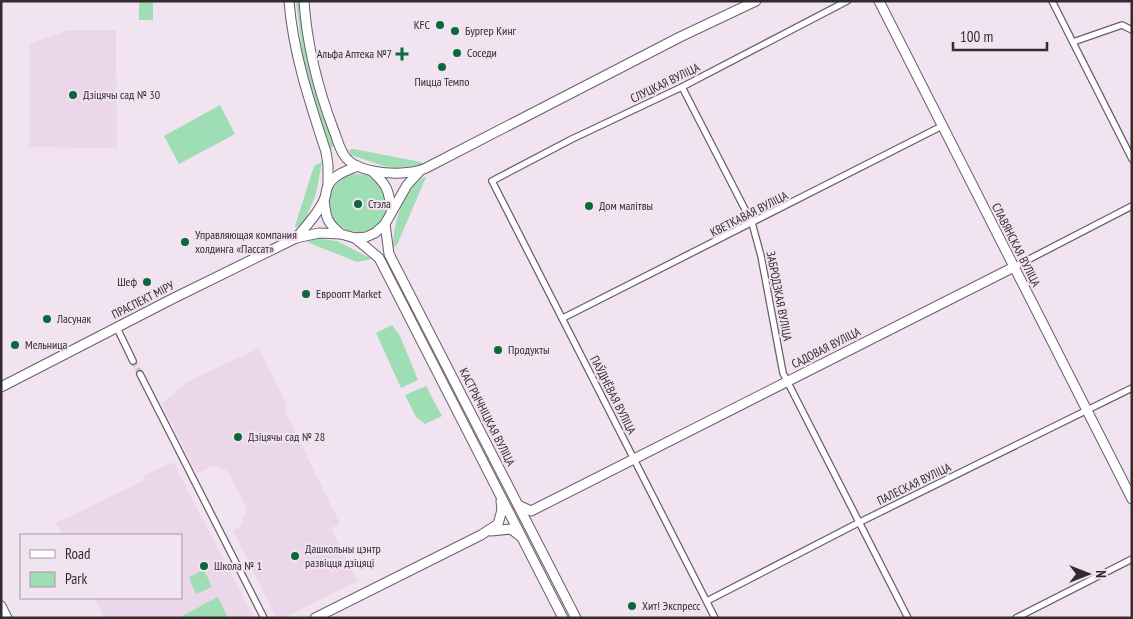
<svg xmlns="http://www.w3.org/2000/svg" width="1133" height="619" font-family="'PT Sans Narrow',sans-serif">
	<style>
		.built { fill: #ecd7ea }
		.green { fill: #9fdeb4 }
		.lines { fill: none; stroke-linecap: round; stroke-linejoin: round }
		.street-tunnel { stroke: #cbbeca; stroke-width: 5.5; stroke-dasharray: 5.5 3; stroke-linecap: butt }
		.street-casing { stroke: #6b5e69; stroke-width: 8 }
		.secondary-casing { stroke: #6b5e69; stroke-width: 11 }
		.street { stroke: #fff; stroke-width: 5.5 }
		.secondary { stroke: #fff; stroke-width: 9 }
		.poi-dot { fill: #0a683b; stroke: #f1e3f0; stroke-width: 2 }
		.labels { text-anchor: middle; stroke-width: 4; stroke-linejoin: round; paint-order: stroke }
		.poi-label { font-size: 12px; fill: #322c31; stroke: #f1e3f0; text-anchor: start }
		.street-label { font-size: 12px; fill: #322c31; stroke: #f1e3f0 }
	</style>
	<rect width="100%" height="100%" fill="#f1e3f0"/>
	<g class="built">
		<path d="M68 30H116L117 148 29 147 30 44Z"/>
		<path d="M259 348 287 404 285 411 340 524 331 528 357 581 284 618H276L233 531 241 526 247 508 228 471 213 466 197 474 162 404 185 383Z"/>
		<path d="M173 462 254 618H104L94 598H181V535H62L56 523 143 481 144 475Z"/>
	</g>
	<g class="green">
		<rect x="139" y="1" width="14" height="19"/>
		<path d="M296 1H301L312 74 334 146 330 148 310 87 302 50Z"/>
		<path d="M220 105 235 134 179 164 164 136Z"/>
		<path d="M354 149 421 162 423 165 394 168 384 166 351 155 349 150Z"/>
		<path d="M322 162 316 194 304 223 296 228 295 226 314 166Z"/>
		<circle cx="358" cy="203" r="29"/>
		<path d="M424 177H426L397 245 393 248C393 223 402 192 424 177Z"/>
		<path d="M314 238 337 241 372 259 357 262 307 242Z"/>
		<path d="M392 325 400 336 418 380 401 388 376 333Z"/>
		<path d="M426 386 442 416 425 424 416 417 405 395Z"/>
		<path d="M204 570 212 587 196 594 189 577Z"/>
		<path d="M218 597 228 618H178Z"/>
	</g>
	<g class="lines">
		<path class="street-tunnel" d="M133 361 140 374"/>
		<defs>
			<g id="street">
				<path d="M1052 1 1132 159"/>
				<path d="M1073 42 1122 25 1132 30"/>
				<path d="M682 87 752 223 761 256 783 373 908 618"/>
				<path d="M1014 267 1132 206"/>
				<path d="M563 318 942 126"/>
				<path d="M117 328 133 361"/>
				<path d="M140 374 264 618"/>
				<path d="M707 601 858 523 1132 388"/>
				<path d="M715 618 492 181 572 139 682 87 847 1"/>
				<path d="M1016 618 1132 559"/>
			</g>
			<g id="secondary">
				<path d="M289 1C293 53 310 103 326 152L328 165V186"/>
				<path d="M304 1C307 46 318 89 334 131 337 138 339 148 344 155 356 175 407 177 426 168L680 37 756 1"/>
				<path d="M879 1 1132 499"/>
				<path d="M372 171C387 185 389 190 391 210"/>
				<path d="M324 200C326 218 327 223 341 234"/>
				<path d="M385 224 389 254 576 618"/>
				<path d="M296 238C306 226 318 214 324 200 326 196 326 192 327 188 332 175 346 171 358 166"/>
				<path d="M355 238 379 258 563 618"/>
				<path d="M1 387 172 299 296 238 319 233 341 234 355 238 366 237 375 233 385 224 407 185 419 172"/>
				<path d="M518 505 531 511 537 508 1014 267"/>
				<path d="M491 531 511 529 520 536"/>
				<path d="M1 606 7 618"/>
				<path d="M315 618 481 535 498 524 502 510 501 501"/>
			</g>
		</defs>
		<use href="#street" class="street-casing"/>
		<use href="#secondary" class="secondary-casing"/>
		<use href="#street" class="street"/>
		<use href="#secondary" class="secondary"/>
	</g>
	<g class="poi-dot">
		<circle cx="440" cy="25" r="5"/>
		<circle cx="455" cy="31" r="5"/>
		<circle cx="457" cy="53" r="5"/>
		<path d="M399.5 46.5h5v5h5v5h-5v5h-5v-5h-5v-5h5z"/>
		<circle cx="442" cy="67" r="5"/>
		<circle cx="73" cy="95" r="5"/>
		<circle cx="358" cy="204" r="5"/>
		<circle cx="589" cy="206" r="5"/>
		<circle cx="185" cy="242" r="5"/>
		<circle cx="147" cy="282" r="5"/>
		<circle cx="306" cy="294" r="5"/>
		<circle cx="47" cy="319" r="5"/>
		<circle cx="15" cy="345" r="5"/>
		<circle cx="498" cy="350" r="5"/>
		<circle cx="238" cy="437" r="5"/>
		<circle cx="295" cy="556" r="5"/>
		<circle cx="204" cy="566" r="5"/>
		<circle cx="632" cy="606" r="5"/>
	</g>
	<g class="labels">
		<g class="poi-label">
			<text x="430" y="29" text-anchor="end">KFC</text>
			<text x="465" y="35">Бургер Кинг</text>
			<text x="467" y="57">Соседи</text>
			<text x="392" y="58" text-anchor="end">Альфа Аптека №7</text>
			<text x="442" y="86" text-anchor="middle">Пицца Темпо</text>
			<text x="83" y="99">Дзіцячы сад № 30</text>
			<text x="368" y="208">Стэла</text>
			<text x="599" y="210">Дом малітвы</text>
			<text x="195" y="239">Управляющая компания<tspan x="195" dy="14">холдинга «Пассат»</tspan></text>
			<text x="137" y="286" text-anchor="end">Шеф</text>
			<text x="316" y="298">Евроопт Market</text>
			<text x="57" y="323">Ласунак</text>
			<text x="25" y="349">Мельница</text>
			<text x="508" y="354">Продукты</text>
			<text x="248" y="441">Дзіцячы сад № 28</text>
			<text x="305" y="553">Дашкольны цэнтр<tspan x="305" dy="14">развіцця дзіцяці</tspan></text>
			<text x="214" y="570">Школа № 1</text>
			<text x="642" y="610">Хит! Экспресс</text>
		</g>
		<g class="street-label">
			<text transform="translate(665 83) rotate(-26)" y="4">СЛУЦКАЯ ВУЛІЦА</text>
			<text transform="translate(749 214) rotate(-27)" y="4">КВЕТКАВАЯ ВУЛІЦА</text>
			<text transform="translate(1016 245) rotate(63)" y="4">СЛАВЯНСКАЯ ВУЛІЦА</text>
			<text transform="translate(779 296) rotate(79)" y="4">ЗАБРОДЗКАЯ ВУЛІЦА</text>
			<text transform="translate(143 300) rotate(-27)" y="4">ПРАСПЕКТ МІРУ</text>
			<text transform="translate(826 348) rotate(-27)" y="4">САДОВАЯ ВУЛІЦА</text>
			<text transform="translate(613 395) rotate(63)" y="4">ПАЎДНЁВАЯ ВУЛІЦА</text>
			<text transform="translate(487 417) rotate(63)" y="4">КАСТРЫЧНІЦКАЯ ВУЛІЦА</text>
			<text transform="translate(914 484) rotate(-26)" y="4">ПАЛЕСКАЯ ВУЛІЦА</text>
		</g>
	</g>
	<rect width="1133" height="619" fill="none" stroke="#322c31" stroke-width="5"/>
	<rect x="20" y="534" width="162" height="65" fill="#f1e3f0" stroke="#a59aa4"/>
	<rect x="30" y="550" width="25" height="8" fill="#ffffff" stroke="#a59aa4"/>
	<text x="65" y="559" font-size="15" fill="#322c31">Road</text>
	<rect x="30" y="572" width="25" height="15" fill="#9fdeb4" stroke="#a59aa4"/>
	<text x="65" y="584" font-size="15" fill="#322c31">Park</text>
	<g transform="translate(1088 574) rotate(90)" stroke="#f1e3f0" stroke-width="4" paint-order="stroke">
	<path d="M0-4L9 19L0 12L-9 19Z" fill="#322c31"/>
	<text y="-8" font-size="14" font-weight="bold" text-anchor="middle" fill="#322c31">N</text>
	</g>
	<path d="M953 42v8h94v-8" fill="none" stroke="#322c31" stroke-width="2.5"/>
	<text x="960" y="42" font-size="15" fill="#322c31" stroke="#f1e3f0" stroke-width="4" paint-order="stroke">100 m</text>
</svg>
